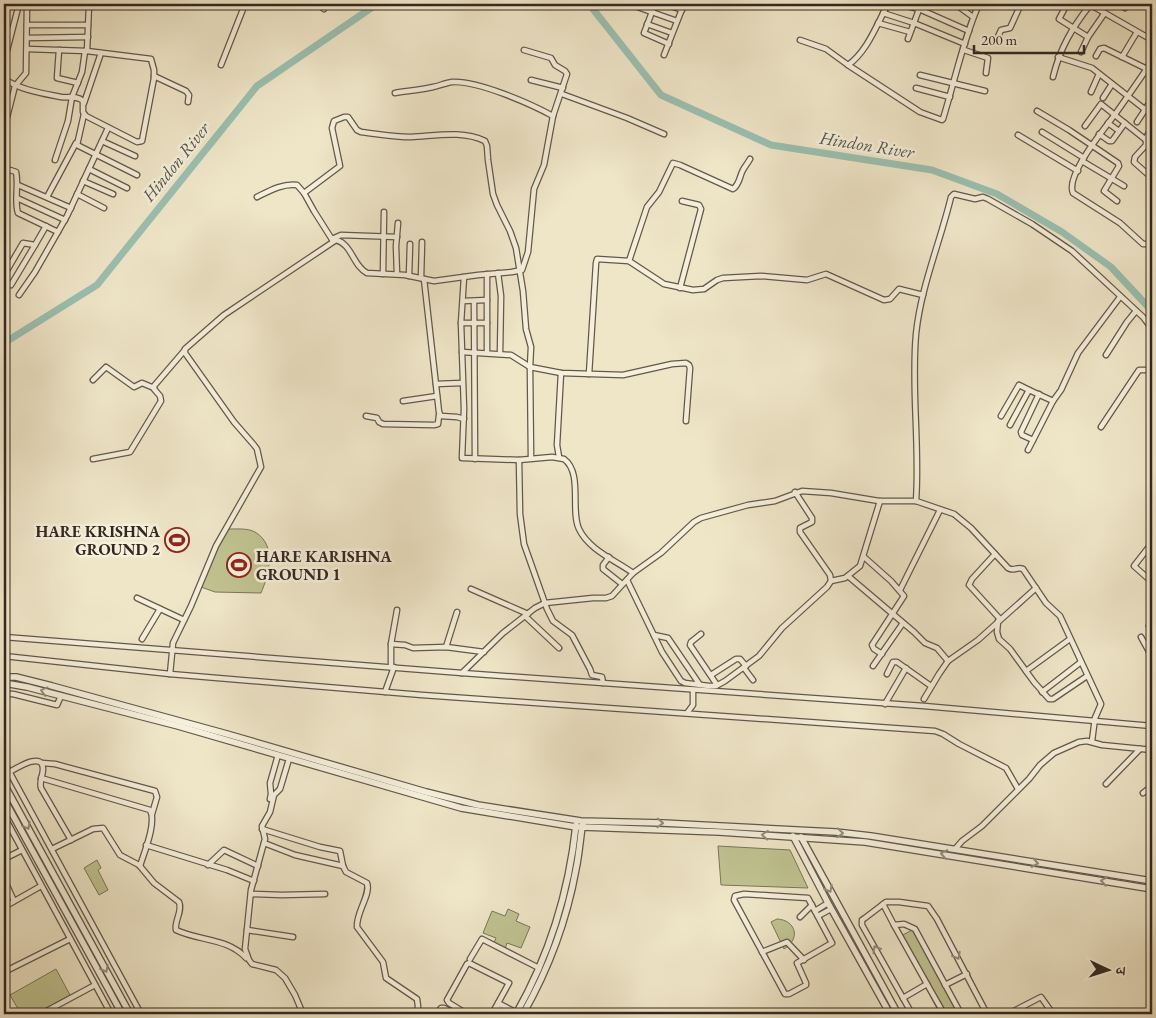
<svg xmlns="http://www.w3.org/2000/svg" width="1156" height="1018" font-family="'EB Garamond','Noto Serif Devanagari',serif">
	<style>
		.green { fill: #c0c391; stroke: #7a7659 }
		.lines { fill: none; stroke-linecap: round; stroke-linejoin: round }
		.river { stroke: #9ac0b1; stroke-width: 7 }
		.minor-casing { stroke: #63584b; stroke-width: 7 }
		.tertiary-casing { stroke: #63584b; stroke-width: 8 }
		.minor { stroke: #f5efdb; stroke-width: 4.5 }
		.tertiary { stroke: #f5efdb; stroke-width: 5.5 }
		.oneway { stroke: #948c7e }
		.labels { text-anchor: middle; stroke-width: 5; stroke-linejoin: round; paint-order: stroke }
		.poi-label { font-size: 16px; font-weight: bold; fill: #342821; stroke: #f5efdb; text-anchor: end }
		.water-label { font-size: 18px; font-style: italic; fill: #53564c; stroke: #f5efdb }
	</style>
	<rect width="100%" height="100%" fill="#efe6c8"/>
	<filter id="stains"><feTurbulence type="fractalNoise" baseFrequency=".004" numOctaves="4"/><feColorMatrix values="0 0 0 0 .2 0 0 0 0 .09 0 0 0 0 .02 0 0 0 .5 -.17"/></filter>
	<radialGradient id="worn" r=".72"><stop offset=".6" stop-color="#630" stop-opacity="0"/><stop offset="1" stop-color="#630" stop-opacity=".3"/></radialGradient>
	<g class="green">
		<path d="M228 529C236 529 248 528 255 532 277 545 269 574 261 593L215 592 201 587 217 546Z"/>
		<path d="M718 846 790 850 808 888 721 885Z"/>
		<path d="M97 860 101 868 98 870 108 890 99 895 84 868Z"/>
		<path d="M508 909 519 914 516 921 530 927 521 948 507 943 504 952 492 947 496 938 483 933 492 911 505 916Z"/>
		<path d="M777 919C796 920 801 939 784 949L771 922Z"/>
		<path d="M914 929 959 1014H940L899 937Z"/>
		<path d="M56 969 70 995 35 1014H21L10 995Z"/>
	</g>
	<g class="lines">
		<g class="river">
			<path d="M589 4 661 95 771 145 932 170 997 194 1062 232 1111 267 1152 311"/>
			<path d="M4 343 97 285 257 86 377 4"/>
		</g>
		<defs>
			<g id="minor">
				<path d="M317 4 324 9"/>
				<path d="M629 4 677 21"/>
				<path d="M655 4 644 33 669 44"/>
				<path d="M665 4 682 10"/>
				<path d="M899 4 919 9 969 31"/>
				<path d="M955 4 973 17"/>
				<path d="M970 4 977 9"/>
				<path d="M1067 4 1059 19 1088 37"/>
				<path d="M1089 4 1152 40"/>
				<path d="M1119 4 1125 8"/>
				<path d="M28 7 89 6"/>
				<path d="M883 13 914 23 965 44"/>
				<path d="M878 23 910 32"/>
				<path d="M647 24 672 33"/>
				<path d="M27 25H88"/>
				<path d="M27 38 88 37"/>
				<path d="M908 39 921 4"/>
				<path d="M997 39 1001 30 1010 28 1021 4"/>
				<path d="M800 40 826 49 848 65C867 52 877 24 888 4"/>
				<path d="M59 50 57 78 78 83"/>
				<path d="M964 50 988 58 986 73"/>
				<path d="M87 51 89 5"/>
				<path d="M1081 52 1088 37 1104 14"/>
				<path d="M664 55 684 4"/>
				<path d="M1096 56 1100 49 1104 48 1147 69"/>
				<path d="M1058 57 1092 68 1152 115"/>
				<path d="M1122 57 1137 32"/>
				<path d="M1152 61C1140 79 1128 96 1116 113 1106 127 1065 175 1073 193L1120 223 1143 244H1152"/>
				<path d="M4 62 18 8 26 4"/>
				<path d="M221 65 245 4"/>
				<path d="M848 65 920 112 942 120 943 119C955 80 963 40 979 4"/>
				<path d="M920 75 985 91"/>
				<path d="M154 76 186 91 189 95 188 102"/>
				<path d="M1053 77C1060 48 1072 28 1090 5"/>
				<path d="M4 79C21 90 41 93 61 97 68 98 77 95 83 101V112L86 116 137 142 142 141 154 78V70L151 59 87 51 27 49"/>
				<path d="M531 80 563 88"/>
				<path d="M916 88 950 97"/>
				<path d="M1091 92 1099 74"/>
				<path d="M395 93C407 91 420 90 433 87 439 86 445 83 452 82 477 80 531 104 553 116"/>
				<path d="M562 94 627 118 664 134"/>
				<path d="M1103 98 1112 84"/>
				<path d="M84 103 101 53"/>
				<path d="M1037 111 1069 130 1118 163 1119 166 1104 191 1117 201"/>
				<path d="M84 114 77 145 137 175"/>
				<path d="M1137 122 1152 99"/>
				<path d="M1108 123 1119 131"/>
				<path d="M1085 126 1101 104 1146 140"/>
				<path d="M1152 127 1146 138V145L1135 157 1134 162 1152 178"/>
				<path d="M4 129 15 86 26 73 27 4"/>
				<path d="M1042 132 1084 158"/>
				<path d="M1099 134 1109 141H1112L1125 123"/>
				<path d="M1018 135 1078 171"/>
				<path d="M102 141 135 156"/>
				<path d="M55 160 68 121 72 97 82 72 85 51"/>
				<path d="M1082 161 1124 186"/>
				<path d="M4 168 16 172C19 185 14 201 18 213L58 232"/>
				<path d="M89 169 127 188"/>
				<path d="M83 181 113 194"/>
				<path d="M18 185 71 208"/>
				<path d="M77 194 104 208"/>
				<path d="M47 197 76 143"/>
				<path d="M257 197C269 191 283 183 297 185L304 193"/>
				<path d="M17 198 65 220"/>
				<path d="M332 239 341 235 397 237"/>
				<path d="M333 241 314 211 304 193 340 166 332 128 334 121 344 117H348L357 130 361 132C378 134 395 137 411 137 435 136 462 130 485 141L487 146 488 160 493 194 497 205 510 231 516 248 523 291 526 329 531 347 530 367 531 458"/>
				<path d="M629 261 647 207 659 192 673 163 680 165 733 189C740 184 739 177 743 170 745 166 748 163 750 159"/>
				<path d="M6 272 23 243 35 245 46 226"/>
				<path d="M498 273 501 296 500 354"/>
				<path d="M383 274 384 212"/>
				<path d="M397 274 396 246 398 223"/>
				<path d="M487 274V353"/>
				<path d="M409 276 410 244"/>
				<path d="M464 277 461 323 464 409 462 458 519 460 552 457 564 459C583 473 570 510 579 529 589 550 615 560 633 573"/>
				<path d="M421 278 422 242"/>
				<path d="M424 279 439 412 441 416 457 417 464 419"/>
				<path d="M1151 281 1152 280"/>
				<path d="M11 285 35 245"/>
				<path d="M680 288 701 209 699 205 682 201"/>
				<path d="M19 295 35 272 67 216 108 128"/>
				<path d="M463 301 487 300"/>
				<path d="M474 301 475 459"/>
				<path d="M461 323H487"/>
				<path d="M462 352 511 355 530 367 561 373 623 375 672 364 686 363 689 365 690 368 686 421"/>
				<path d="M1106 355 1127 322 1136 311"/>
				<path d="M589 374 596 263 597 259 629 261 664 284 693 290 704 289 717 280 723 278 761 276 807 280 826 274 884 300 890 299 899 289 923 295"/>
				<path d="M93 380 106 367 134 387 142 383 154 388"/>
				<path d="M436 384 462 383"/>
				<path d="M403 401 437 396"/>
				<path d="M366 416 377 418 379 422 383 424 434 425 438 424 439 415"/>
				<path d="M1001 416 1019 385 1029 390"/>
				<path d="M1010 425 1029 390 1053 401"/>
				<path d="M1101 427 1139 370H1152"/>
				<path d="M1033 440 1022 435 1021 432 1039 394"/>
				<path d="M1028 450 1053 401 1061 390 1078 353 1120 297"/>
				<path d="M559 457 557 445 561 373"/>
				<path d="M93 459 130 452 161 401 160 396 154 389V386L184 351"/>
				<path d="M519 460 520 514 524 544 547 609 553 621 572 635 590 669 592 675 602 677 603 683"/>
				<path d="M916 501 954 514 971 528 1008 568C1014 572 1017 566 1023 569L1046 603 1060 616 1101 704 1095 718 1092 741"/>
				<path d="M1152 543 1134 566 1152 582"/>
				<path d="M995 554 972 579 969 585 1000 619"/>
				<path d="M609 557 603 565V569L622 584"/>
				<path d="M864 557 891 581 904 596 872 645 874 649 882 654"/>
				<path d="M848 576 914 632 925 643 937 648 948 661"/>
				<path d="M627 580 662 652 681 681 685 683 709 686H716L725 681 759 656 782 628 827 587 831 581 830 575 800 532V528L812 522V518L795 492"/>
				<path d="M831 581 845 578 860 566 880 501"/>
				<path d="M471 589 528 614"/>
				<path d="M900 590 940 510"/>
				<path d="M137 598 184 620"/>
				<path d="M525 616 559 648"/>
				<path d="M998 621 997 632 999 639 1010 649 1034 682 1049 699H1053L1087 676"/>
				<path d="M1149 626 1152 631"/>
				<path d="M701 634 691 642 690 645 717 685"/>
				<path d="M654 635 668 638 700 685"/>
				<path d="M4 637 462 673 924 706 1152 726"/>
				<path d="M1141 637 1152 657"/>
				<path d="M142 639 160 609"/>
				<path d="M391 644 405 645 413 648 446 647 484 652"/>
				<path d="M446 647 457 612"/>
				<path d="M4 656 170 674 422 695 935 731 943 734 959 744 1006 768 1018 789"/>
				<path d="M873 666 903 623"/>
				<path d="M391 667V644L397 610"/>
				<path d="M744 668 753 680"/>
				<path d="M1026 671 1070 639"/>
				<path d="M462 673 503 633 535 608 545 603 593 598H606L612 596 633 573 661 553 694 522 701 518 748 505 775 501 802 491 831 493 879 501H916C920 445 911 389 916 334 921 286 940 243 951 197L954 194 975 199 983 197 988 199 1032 224 1072 251 1143 317 1152 329"/>
				<path d="M170 674 173 643 191 606 216 546 261 467 257 449 254 445 234 422 185 353V349L224 315 336 240C352 244 353 266 367 273L405 275 434 281 478 275 512 272 522 270 528 252 534 189 544 165 553 116 567 74 565 71 555 65 551 58 524 50"/>
				<path d="M887 674 893 662H897L931 686"/>
				<path d="M711 675 736 659H740L746 666"/>
				<path d="M385 692 394 667"/>
				<path d="M1042 692 1081 662"/>
				<path d="M4 694H13L57 705 61 696"/>
				<path d="M924 699 939 674 948 661 978 640 1036 588"/>
				<path d="M885 704 906 668"/>
				<path d="M687 713 693 705V690"/>
				<path d="M289 759 280 789 274 795 270 812 262 826 265 839 251 890 245 949 249 960 252 964 276 970 285 978 295 995 303 1014"/>
				<path d="M4 762 141 1014"/>
				<path d="M42 763 55 764 155 791 157 797 152 814"/>
				<path d="M4 775C11 772 43 749 43 769 43 776 39 781 41 788L71 840"/>
				<path d="M41 778 150 810C157 822 144 853 140 866"/>
				<path d="M1106 784 1140 749"/>
				<path d="M1143 793 1152 786"/>
				<path d="M270 799 271 794 270 783 278 755"/>
				<path d="M4 816 111 1014"/>
				<path d="M262 829 320 847 340 851 343 866 346 872 367 883C371 895 356 912 357 927L383 962 386 978 417 999 418 1006 417 1014"/>
				<path d="M264 843 295 855 343 866"/>
				<path d="M146 845 227 870 254 881"/>
				<path d="M956 848 962 841 982 826 1029 779 1040 765 1054 753 1079 742 1087 741 1102 745 1152 750"/>
				<path d="M52 849 93 829 103 828 120 855 139 865 154 883 179 902C183 911 174 921 176 930 199 941 228 938 246 958"/>
				<path d="M4 859 22 850"/>
				<path d="M208 865 224 850 258 866"/>
				<path d="M4 879 14 901"/>
				<path d="M251 894 282 895 325 894"/>
				<path d="M744 894 808 898 832 943 797 963 806 983V985L789 994H785L734 900 735 896Z"/>
				<path d="M883 904 894 925"/>
				<path d="M4 907 41 886"/>
				<path d="M815 911 828 903"/>
				<path d="M818 916 831 909"/>
				<path d="M800 917 812 905"/>
				<path d="M247 930 293 937"/>
				<path d="M762 952 787 942 804 960"/>
				<path d="M470 959 482 939 539 968"/>
				<path d="M4 972 70 939"/>
				<path d="M927 984 894 925 904 924 915 929 961 1014"/>
				<path d="M945 985 967 974"/>
				<path d="M903 998 912 1014"/>
				<path d="M498 1003 517 1013"/>
				<path d="M496 1007 510 1014"/>
				<path d="M41 1014 95 985"/>
				<path d="M437 1014 441 1008H444L455 1014"/>
				<path d="M467 1014 449 1003 447 1000 467 964 469 963 509 983 492 1014"/>
				<path d="M944 1014 927 984 903 998 862 925V920L865 918 886 902H899L928 906 937 919 987 1014"/>
				<path d="M1008 1014 1041 997 1053 1014"/>
			</g>
			<g id="tertiary">
				<path d="M4 677H16L52 686 227 734 426 792 478 805 581 821 663 823 836 832 871 836 1152 881"/>
				<path d="M4 683 27 687 178 726 461 808 576 827H582L583 824"/>
				<path d="M4 784 130 1014"/>
				<path d="M4 799 122 1014"/>
				<path d="M793 836 828 903 890 1014"/>
				<path d="M801 837 898 1014"/>
				<path d="M516 1014C549 956 569 891 576 825"/>
				<path d="M523 1014C548 970 567 919 576 869 579 855 580 841 582 827L719 832 865 842 1152 889"/>
			</g>
		</defs>
		<use href="#minor" class="minor-casing"/>
		<use href="#tertiary" class="tertiary-casing"/>
		<use href="#minor" class="minor"/>
		<use href="#tertiary" class="tertiary"/>
	</g>
	<defs><path id="oneway-chevron" d="M-2-3.5L2.5 0L-2 3.5" fill="none" stroke-width="1.6" stroke-linecap="round" stroke-linejoin="round" transform="scale(1.25)"/></defs>
	<g class="oneway">
		<use href="#oneway-chevron" transform="translate(44 691) rotate(-165)"/>
		<use href="#oneway-chevron" transform="translate(660 823) rotate(2)"/>
		<use href="#oneway-chevron" transform="translate(27 826) rotate(61)"/>
		<use href="#oneway-chevron" transform="translate(840 833) rotate(5)"/>
		<use href="#oneway-chevron" transform="translate(765 835) rotate(-176)"/>
		<use href="#oneway-chevron" transform="translate(944 854) rotate(-170)"/>
		<use href="#oneway-chevron" transform="translate(1035 863) rotate(9)"/>
		<use href="#oneway-chevron" transform="translate(1104 881) rotate(-171)"/>
		<use href="#oneway-chevron" transform="translate(829 889) rotate(61)"/>
		<use href="#oneway-chevron" transform="translate(876 949) rotate(-120)"/>
		<use href="#oneway-chevron" transform="translate(957 956) rotate(62)"/>
		<use href="#oneway-chevron" transform="translate(105 969) rotate(62)"/>
	</g>
	<defs>
		<symbol id="stadium-ring" viewBox="-11 -11 22 22"><circle r="9.5" fill="#f5efdb" stroke="#8f2418" stroke-width="1.5"/><path d="M0-5a6.5 5 0 1 0 0 10a6.5 5 0 1 0 0-10ZM-3.5-1.8h7v3.6h-7Z" fill="#8f2418"/></symbol>
	</defs>
	<g fill-rule="evenodd">
		<use href="#stadium-ring" x="163" y="526" width="28" height="28"/>
		<use href="#stadium-ring" x="225" y="551" width="28" height="28"/>
	</g>
	<g class="labels">
		<g class="poi-label">
			<text x="160" y="537">HARE KRISHNA<tspan x="160" dy="18">GROUND 2</tspan></text>
			<text x="256" y="562" text-anchor="start">HARE KARISHNA<tspan x="256" dy="18">GROUND 1</tspan></text>
		</g>
		<g class="water-label">
			<text transform="translate(867 145) rotate(9)" y="6">Hindon River</text>
			<text transform="translate(176 162) rotate(-51)" y="6">Hindon River</text>
		</g>
	</g>
	<rect width="1156" height="1018" fill="none" stroke="#efe6c8" stroke-width="20"/>
	<rect x="5" y="5" width="1146" height="1008" fill="none" stroke="#342821" stroke-width="2.5"/>
	<rect x="10" y="10" width="1136" height="998" fill="none" stroke="#342821"/>
	<g transform="translate(1108 970) rotate(94)" stroke="#f5efdb" stroke-width="4" paint-order="stroke">
	<path d="M0-4L9 19L0 12L-9 19Z" fill="#342821"/>
	<text y="-8" font-size="14" font-weight="bold" text-anchor="middle" fill="#342821">उ</text>
	</g>
	<path d="M974 45v8h110v-8" fill="none" stroke="#342821" stroke-width="2.5"/>
	<text x="981" y="45" font-size="15" fill="#342821" stroke="#f5efdb" stroke-width="4" paint-order="stroke">200 m</text>
	<rect width="100%" height="100%" filter="url(#stains)"/>
	<rect width="100%" height="100%" fill="url(#worn)"/>
</svg>
